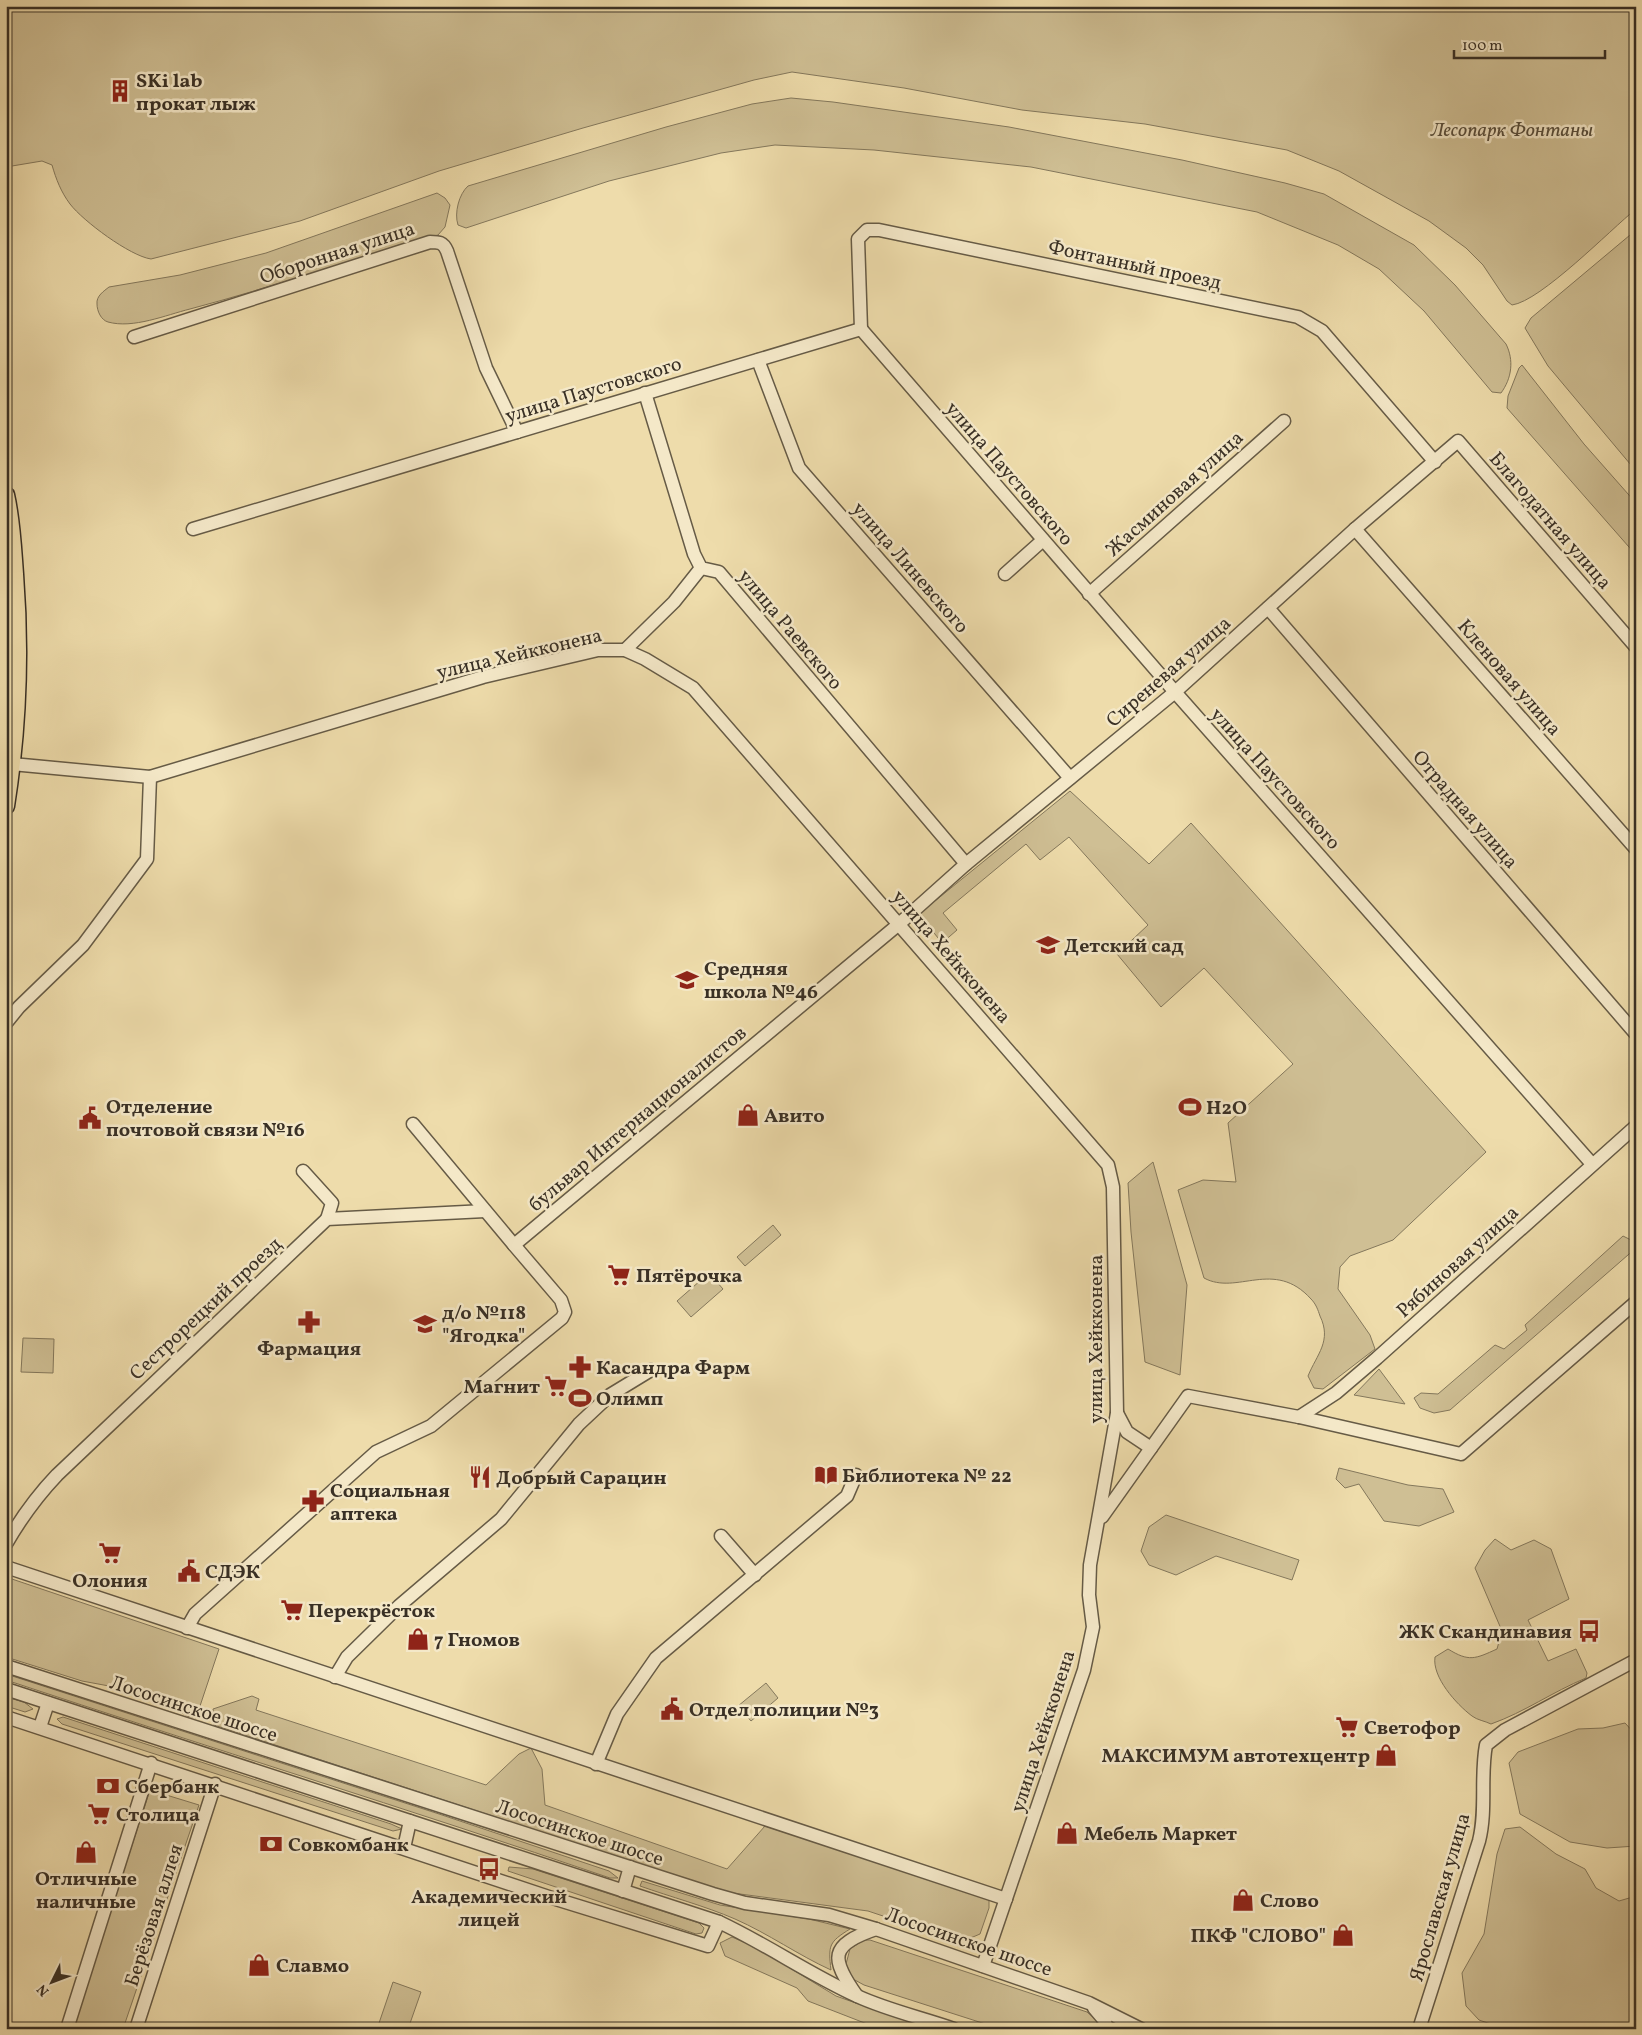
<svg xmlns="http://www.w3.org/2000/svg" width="1642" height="2035" font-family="Vollkorn,serif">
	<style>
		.green { fill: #cfbf94; stroke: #84785c }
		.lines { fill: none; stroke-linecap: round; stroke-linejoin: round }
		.minor-casing { stroke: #665b46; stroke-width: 15 }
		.major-casing { stroke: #393025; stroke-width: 19 }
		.minor { stroke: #f4e8c8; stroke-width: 12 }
		.major { stroke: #eedcab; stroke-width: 16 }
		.labels { text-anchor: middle; stroke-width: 5; stroke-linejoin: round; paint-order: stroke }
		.poi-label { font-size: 20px; font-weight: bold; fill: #393025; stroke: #f4e8c8; text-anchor: start }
		.park-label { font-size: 20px; font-style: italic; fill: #574d3b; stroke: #f4e8c8 }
		.street-label { font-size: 20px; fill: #393025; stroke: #f4e8c8 }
	</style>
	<rect width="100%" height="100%" fill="#eedcab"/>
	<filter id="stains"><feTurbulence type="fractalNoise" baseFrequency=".004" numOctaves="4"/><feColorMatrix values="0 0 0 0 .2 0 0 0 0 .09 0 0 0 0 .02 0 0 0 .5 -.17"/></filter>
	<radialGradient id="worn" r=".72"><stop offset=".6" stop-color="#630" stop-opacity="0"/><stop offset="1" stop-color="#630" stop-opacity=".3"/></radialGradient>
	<g class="green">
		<path d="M6 6H1636V209C1610 230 1541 301 1512 305L1507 301 1483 265 1466 248 1429 221 1339 171 1287 150 1145 124 1022 110 904 88 792 72 754 80 583 128 439 171 300 221 151 259C130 256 83 221 70 204 61 192 56 179 52 165L42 161 6 167Z"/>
		<path d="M791 98 833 102 1009 127 1182 160 1285 183 1324 194 1414 245 1455 285 1506 344C1514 360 1512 378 1501 393L1492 392 1424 311 1379 269 1338 245 1257 212 1031 167 874 150 775 145 721 153 609 181 466 228 458 225C454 213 459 194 468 186L666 127 752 104Z"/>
		<path d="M437 193 445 198 450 205 445 227 438 235C355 259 273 287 190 309 166 315 133 329 108 322 101 320 97 311 97 304 96 296 104 291 109 287L180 275 266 253Z"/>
		<path d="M1636 230V471L1548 366 1525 328 1531 318Z"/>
		<path d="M1522 365 1584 444 1636 503V555L1507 408 1508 396 1519 368Z"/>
		<path d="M1070 791 1149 864 1191 823 1486 1152 1393 1240 1350 1256 1340 1267 1338 1289 1370 1335 1375 1349 1323 1389 1314 1388 1308 1376C1317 1354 1332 1341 1320 1316 1318 1310 1316 1304 1311 1299 1274 1258 1237 1296 1204 1278L1178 1190 1203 1180 1236 1182 1228 1123 1293 1064 1204 968 1161 1007 1117 954 1148 925 1069 837 1040 860 1026 844 943 913 957 930 942 943 919 914Z"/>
		<path d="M1153 1162 1187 1285 1180 1375 1145 1362 1131 1232 1128 1183Z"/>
		<path d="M773 1225 781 1235 745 1266 737 1257Z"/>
		<path d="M1623 1236 1631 1240 1636 1236V1248L1450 1410 1434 1413 1420 1408 1414 1398 1421 1393 1438 1394 1495 1345 1504 1349 1527 1330 1525 1325Z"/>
		<path d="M709 1273 723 1289 691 1317 677 1301Z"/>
		<path d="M23 1338 54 1339 53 1373 21 1372Z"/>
		<path d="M1379 1369 1405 1404 1354 1395Z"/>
		<path d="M1339 1468 1408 1485 1443 1489 1454 1512 1419 1526 1384 1521 1359 1484 1345 1488 1336 1479Z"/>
		<path d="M1166 1515 1299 1560 1292 1580 1216 1556 1176 1575 1149 1565 1141 1551 1149 1527Z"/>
		<path d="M1495 1539 1511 1550 1534 1540 1551 1549 1569 1599 1528 1620 1548 1661 1576 1649 1587 1673 1586 1678C1552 1692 1525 1712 1491 1724 1485 1721 1477 1720 1472 1716 1456 1704 1432 1677 1435 1657L1448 1649C1469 1662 1475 1659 1497 1649L1502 1631 1475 1568 1485 1550Z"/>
		<path d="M6 1577 219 1649 196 1718 187 1716 173 1707 109 1686 82 1681 6 1657Z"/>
		<path d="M6 1674 439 1814 609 1871 618 1878H610C409 1809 207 1747 6 1680Z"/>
		<path d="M766 1683 778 1698 751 1721 738 1706Z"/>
		<path d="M252 1696 259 1699 256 1710 486 1785 519 1754 531 1748 542 1769 545 1805 727 1869 765 1826 986 1897 989 1900V1908L980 1934 961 1942 868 1911 725 1892 214 1725 213 1709Z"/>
		<path d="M6 1697 24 1702 33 1709 25 1712 6 1706Z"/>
		<path d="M63 1717 391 1824 402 1829 393 1831 62 1724 57 1719Z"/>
		<path d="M1625 1723 1636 1735V1846L1607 1848 1570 1842 1520 1814 1509 1763 1518 1752 1578 1729 1603 1728Z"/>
		<path d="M150 1790 199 1805 123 2029H72Z"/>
		<path d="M1520 1827 1556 1854 1585 1869 1596 1888 1619 1901 1636 1896V2029H1505L1479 2020 1466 2006 1462 1973 1484 1934 1497 1854 1505 1829Z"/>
		<path d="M509 1867 533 1869 699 1923 704 1928 702 1933 696 1934 508 1871Z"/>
		<path d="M642 1881 720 1905 809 1919 850 1929C829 1942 828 1945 831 1970 798 1955 769 1934 735 1919 705 1906 671 1897 640 1886Z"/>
		<path d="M732 1937 757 1948 836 1996 918 2025 921 2029H880L808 2001 797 1988 725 1956 720 1943Z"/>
		<path d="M864 1940H870L1087 2012 1096 2020 1099 2029H1001L864 1985 853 1979 846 1964 850 1949Z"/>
		<path d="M393 1982 421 1992 408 2029H377Z"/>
	</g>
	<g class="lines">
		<defs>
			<g id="minor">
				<path d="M861 329 1175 692 1592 1164"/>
				<path d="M861 329 858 239 867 230H879L1298 317 1322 331 1435 462"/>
				<path d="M134 337 430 242C439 242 443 242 447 251L486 368 517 432"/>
				<path d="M758 360 799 468 1070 778"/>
				<path d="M645 393 694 554 701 568 719 572 966 864"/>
				<path d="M193 529 861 329"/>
				<path d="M1355 529 1636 849"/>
				<path d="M1005 574 1043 540"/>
				<path d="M1089 594 1284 421"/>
				<path d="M1268 608 1636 1034"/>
				<path d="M625 650 674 602 701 568"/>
				<path d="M12 764 150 777 483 677 598 650H625L645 659 693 688 1108 1165 1113 1187 1117 1413 1090 1565 1089 1595 1093 1627 1084 1670 983 1966"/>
				<path d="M6 1023 19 1007 83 945 147 859 150 777"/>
				<path d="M413 1124 514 1245 899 924 966 864 1175 692 1355 529 1458 441 1636 647"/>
				<path d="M303 1171 332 1203 327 1219"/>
				<path d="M1117 1413 1127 1432 1151 1448"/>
				<path d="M1299 1417 1336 1393 1377 1358 1636 1126"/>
				<path d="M1102 1517 1188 1396 1299 1417 1461 1454 1636 1302"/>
				<path d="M721 1536 755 1575"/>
				<path d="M6 1544C21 1518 36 1497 57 1475L327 1219 485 1211"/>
				<path d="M6 1567 1006 1899"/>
				<path d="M187 1628 195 1614 376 1452 431 1426 562 1318 565 1312 561 1300 514 1245"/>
				<path d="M6 1666 713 1894 745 1903 829 1915 876 1929 1089 2003 1141 2029"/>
				<path d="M335 1677 347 1657 399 1606 501 1519 579 1424 610 1395 651 1370"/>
				<path d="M6 1689 719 1922C766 1944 809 1974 857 1996 887 2010 923 2018 954 2029"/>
				<path d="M6 1717 549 1897 708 1946 719 1922"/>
				<path d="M40 1727 48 1703"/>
				<path d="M596 1764 617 1714 656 1658 847 1496 856 1475"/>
				<path d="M404 1848 410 1821"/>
				<path d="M623 1891 630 1867"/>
				<path d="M857 1996C830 1958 829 1945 876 1929"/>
				<path d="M1094 2008 1105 2021 1107 2029"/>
				<path d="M67 2029 151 1763"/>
				<path d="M136 2029 215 1784"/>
				<path d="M1419 2029 1479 1841C1487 1809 1480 1777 1486 1745L1505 1730 1636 1660"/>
			</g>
			<path id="major" d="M6 495C12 521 13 548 15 574 21 651 18 730 6 806"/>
		</defs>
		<use href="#minor" class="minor-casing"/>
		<use href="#major" class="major-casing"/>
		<use href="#minor" class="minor"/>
		<use href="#major" class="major"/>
	</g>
	<defs>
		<symbol id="building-bare" viewBox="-9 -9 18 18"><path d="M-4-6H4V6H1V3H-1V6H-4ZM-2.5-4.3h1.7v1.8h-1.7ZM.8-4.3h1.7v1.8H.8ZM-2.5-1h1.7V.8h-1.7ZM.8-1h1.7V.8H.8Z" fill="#8f2418" stroke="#f4e8c8" stroke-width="2.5" paint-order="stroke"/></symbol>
		<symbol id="school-bare" viewBox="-9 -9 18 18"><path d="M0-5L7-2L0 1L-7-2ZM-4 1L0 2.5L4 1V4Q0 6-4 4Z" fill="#8f2418" stroke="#f4e8c8" stroke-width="2.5" paint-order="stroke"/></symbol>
		<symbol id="stadium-bare" viewBox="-9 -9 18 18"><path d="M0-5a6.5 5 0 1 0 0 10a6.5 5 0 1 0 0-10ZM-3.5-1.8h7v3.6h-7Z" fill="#8f2418" stroke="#f4e8c8" stroke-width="2.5" paint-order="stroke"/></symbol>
		<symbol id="shop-bare" viewBox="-9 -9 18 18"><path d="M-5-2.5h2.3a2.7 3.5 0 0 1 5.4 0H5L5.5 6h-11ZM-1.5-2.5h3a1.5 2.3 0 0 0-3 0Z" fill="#8f2418" stroke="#f4e8c8" stroke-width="2.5" paint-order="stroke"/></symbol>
		<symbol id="civic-bare" viewBox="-9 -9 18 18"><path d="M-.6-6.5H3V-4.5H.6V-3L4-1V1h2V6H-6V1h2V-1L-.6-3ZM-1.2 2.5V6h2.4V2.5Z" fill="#8f2418" stroke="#f4e8c8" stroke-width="2.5" paint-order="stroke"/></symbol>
		<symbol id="supermarket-bare" viewBox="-9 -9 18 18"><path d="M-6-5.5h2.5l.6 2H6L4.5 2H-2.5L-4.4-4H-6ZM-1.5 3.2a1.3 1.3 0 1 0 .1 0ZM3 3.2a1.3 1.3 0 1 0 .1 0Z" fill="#8f2418" stroke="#f4e8c8" stroke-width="2.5" paint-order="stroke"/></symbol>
		<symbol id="pharmacy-bare" viewBox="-9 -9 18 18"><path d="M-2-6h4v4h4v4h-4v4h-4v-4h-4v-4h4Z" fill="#8f2418" stroke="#f4e8c8" stroke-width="2.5" paint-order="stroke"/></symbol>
		<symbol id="library-bare" viewBox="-9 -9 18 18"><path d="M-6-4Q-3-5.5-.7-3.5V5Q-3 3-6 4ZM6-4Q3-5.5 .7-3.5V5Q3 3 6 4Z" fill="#8f2418" stroke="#f4e8c8" stroke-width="2.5" paint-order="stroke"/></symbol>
		<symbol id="restaurant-bare" viewBox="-9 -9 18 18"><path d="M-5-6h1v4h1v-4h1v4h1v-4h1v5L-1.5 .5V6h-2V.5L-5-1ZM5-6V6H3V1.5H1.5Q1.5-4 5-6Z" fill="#8f2418" stroke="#f4e8c8" stroke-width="2.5" paint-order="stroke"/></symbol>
		<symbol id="bus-bare" viewBox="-9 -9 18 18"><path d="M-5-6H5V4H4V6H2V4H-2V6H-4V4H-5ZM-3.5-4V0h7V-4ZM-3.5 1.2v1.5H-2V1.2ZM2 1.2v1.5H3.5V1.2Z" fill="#8f2418" stroke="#f4e8c8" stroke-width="2.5" paint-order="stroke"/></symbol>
		<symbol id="bank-bare" viewBox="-9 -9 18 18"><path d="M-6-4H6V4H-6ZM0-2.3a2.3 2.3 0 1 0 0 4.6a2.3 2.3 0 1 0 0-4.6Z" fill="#8f2418" stroke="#f4e8c8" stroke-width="2.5" paint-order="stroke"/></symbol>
	</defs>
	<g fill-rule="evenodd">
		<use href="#building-bare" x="104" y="75" width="32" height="32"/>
		<use href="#school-bare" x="1032" y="929" width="32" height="32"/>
		<use href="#school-bare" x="671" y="964" width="32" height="32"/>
		<use href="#stadium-bare" x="1174" y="1091" width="32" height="32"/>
		<use href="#shop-bare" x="732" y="1099" width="32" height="32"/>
		<use href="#civic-bare" x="74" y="1102" width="32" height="32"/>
		<use href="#supermarket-bare" x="603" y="1259" width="32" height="32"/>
		<use href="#pharmacy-bare" x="293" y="1306" width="32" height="32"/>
		<use href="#school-bare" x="409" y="1308" width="32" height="32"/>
		<use href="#pharmacy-bare" x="564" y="1351" width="32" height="32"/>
		<use href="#supermarket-bare" x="540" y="1370" width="32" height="32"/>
		<use href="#stadium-bare" x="564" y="1382" width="32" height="32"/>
		<use href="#library-bare" x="810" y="1459" width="32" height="32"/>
		<use href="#restaurant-bare" x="464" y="1461" width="32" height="32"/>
		<use href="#pharmacy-bare" x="297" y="1485" width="32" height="32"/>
		<use href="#supermarket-bare" x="94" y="1537" width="32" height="32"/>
		<use href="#civic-bare" x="173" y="1555" width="32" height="32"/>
		<use href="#supermarket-bare" x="276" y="1594" width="32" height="32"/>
		<use href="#bus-bare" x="1573" y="1615" width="32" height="32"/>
		<use href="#shop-bare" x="402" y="1623" width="32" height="32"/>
		<use href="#civic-bare" x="656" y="1693" width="32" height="32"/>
		<use href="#supermarket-bare" x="1331" y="1711" width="32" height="32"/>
		<use href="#shop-bare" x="1370" y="1739" width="32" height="32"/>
		<use href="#bank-bare" x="92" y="1770" width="32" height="32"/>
		<use href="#supermarket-bare" x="83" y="1798" width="32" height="32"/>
		<use href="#shop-bare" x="1051" y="1817" width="32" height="32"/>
		<use href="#bank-bare" x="255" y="1828" width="32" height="32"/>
		<use href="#shop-bare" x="70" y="1836" width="32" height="32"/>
		<use href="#bus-bare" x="473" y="1853" width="32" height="32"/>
		<use href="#shop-bare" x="1227" y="1884" width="32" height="32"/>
		<use href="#shop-bare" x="1327" y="1919" width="32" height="32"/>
		<use href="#shop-bare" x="243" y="1949" width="32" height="32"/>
	</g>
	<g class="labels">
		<g class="poi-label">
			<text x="136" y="87">SKi lab<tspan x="136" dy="23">прокат лыж</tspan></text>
			<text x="1064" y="952">Детский сад</text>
			<text x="704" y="975">Средняя<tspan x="704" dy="23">школа №46</tspan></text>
			<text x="106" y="1113">Отделение<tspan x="106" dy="23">почтовой связи №16</tspan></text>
			<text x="1206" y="1114">H2O</text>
			<text x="764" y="1122">Авито</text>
			<text x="636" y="1282">Пятёрочка</text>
			<text x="442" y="1319">д/о №118<tspan x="442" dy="23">"Ягодка"</tspan></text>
			<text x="309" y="1355" text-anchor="middle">Фармация</text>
			<text x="596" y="1374">Касандра Фарм</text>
			<text x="540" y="1393" text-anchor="end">Магнит</text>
			<text x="596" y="1405">Олимп</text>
			<text x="842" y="1482">Библиотека № 22</text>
			<text x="496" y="1484">Добрый Сарацин</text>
			<text x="330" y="1497">Социальная<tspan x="330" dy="23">аптека</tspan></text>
			<text x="205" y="1578">СДЭК</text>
			<text x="110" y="1587" text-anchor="middle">Олония</text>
			<text x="308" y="1617">Перекрёсток</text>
			<text x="1572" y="1638" text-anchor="end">ЖК Скандинавия</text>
			<text x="434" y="1646">7 Гномов</text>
			<text x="689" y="1716">Отдел полиции №3</text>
			<text x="1364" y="1734">Светофор</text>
			<text x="1370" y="1762" text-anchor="end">МАКСИМУМ автотехцентр</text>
			<text x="125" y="1793">Сбербанк</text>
			<text x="116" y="1821">Столица</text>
			<text x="1084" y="1840">Мебель Маркет</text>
			<text x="288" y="1851">Совкомбанк</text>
			<text x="86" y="1885" text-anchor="middle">Отличные<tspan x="86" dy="23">наличные</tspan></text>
			<text x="489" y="1903" text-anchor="middle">Академический<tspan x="489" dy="23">лицей</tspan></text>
			<text x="1260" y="1907">Слово</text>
			<text x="1326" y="1942" text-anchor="end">ПКФ "СЛОВО"</text>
			<text x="276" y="1972">Славмо</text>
		</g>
		<g class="park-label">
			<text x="1512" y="136">Лесопарк Фонтаны</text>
		</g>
		<g class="street-label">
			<text transform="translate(337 252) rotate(-18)" y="7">Оборонная улица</text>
			<text transform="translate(1135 264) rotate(12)" y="7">Фонтанный проезд</text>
			<text transform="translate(593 389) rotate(-17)" y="7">улица Паустовского</text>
			<text transform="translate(1010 473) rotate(49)" y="7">улица Паустовского</text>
			<text transform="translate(1174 493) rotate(-42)" y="7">Жасминовая улица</text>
			<text transform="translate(1551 520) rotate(49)" y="7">Благодатная улица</text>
			<text transform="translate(911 567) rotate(49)" y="7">улица Линевского</text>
			<text transform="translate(791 629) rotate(50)" y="7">улица Раевского</text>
			<text transform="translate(519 653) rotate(-13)" y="7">улица Хейкконена</text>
			<text transform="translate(1168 671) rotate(-41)" y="7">Сиреневая улица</text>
			<text transform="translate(1510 677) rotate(49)" y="7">Кленовая улица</text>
			<text transform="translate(1276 778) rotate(48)" y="7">улица Паустовского</text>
			<text transform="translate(1466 809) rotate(49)" y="7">Отрадная улица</text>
			<text transform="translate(952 956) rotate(49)" y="7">улица Хейкконена</text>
			<text transform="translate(637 1118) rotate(-40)" y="7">бульвар Интернационалистов</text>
			<text transform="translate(1457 1261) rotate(-42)" y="7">Рябиновая улица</text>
			<text transform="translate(205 1308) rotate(-43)" y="7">Сестрорецкий проезд</text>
			<text transform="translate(1095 1339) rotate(-90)" y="7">улица Хейкконена</text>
			<text transform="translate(194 1708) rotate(18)" y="7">Лососинское шоссе</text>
			<text transform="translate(1042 1731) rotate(-72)" y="7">улица Хейкконена</text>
			<text transform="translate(580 1832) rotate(18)" y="7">Лососинское шоссе</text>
			<text transform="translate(1439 1897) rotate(-74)" y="7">Ярославская улица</text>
			<text transform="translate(153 1915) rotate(-72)" y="7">Берёзовая аллея</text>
			<text transform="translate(969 1941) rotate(19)" y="7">Лососинское шоссе</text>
		</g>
	</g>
	<rect width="1642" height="2035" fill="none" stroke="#eedcab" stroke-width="25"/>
	<rect x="8" y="8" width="1627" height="2020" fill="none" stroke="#393025" stroke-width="2.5"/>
	<rect x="12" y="12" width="1617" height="2010" fill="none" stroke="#393025"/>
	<g transform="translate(52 1982) rotate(228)" stroke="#f4e8c8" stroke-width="4" paint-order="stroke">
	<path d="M0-4L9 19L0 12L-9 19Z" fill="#393025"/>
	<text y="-8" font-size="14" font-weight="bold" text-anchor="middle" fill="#393025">N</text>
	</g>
	<path d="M1454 50v8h151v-8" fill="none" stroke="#393025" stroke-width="2.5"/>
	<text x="1462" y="50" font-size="15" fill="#393025" stroke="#f4e8c8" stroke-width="4" paint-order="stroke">100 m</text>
	<rect width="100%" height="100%" filter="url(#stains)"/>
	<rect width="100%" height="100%" fill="url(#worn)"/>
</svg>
